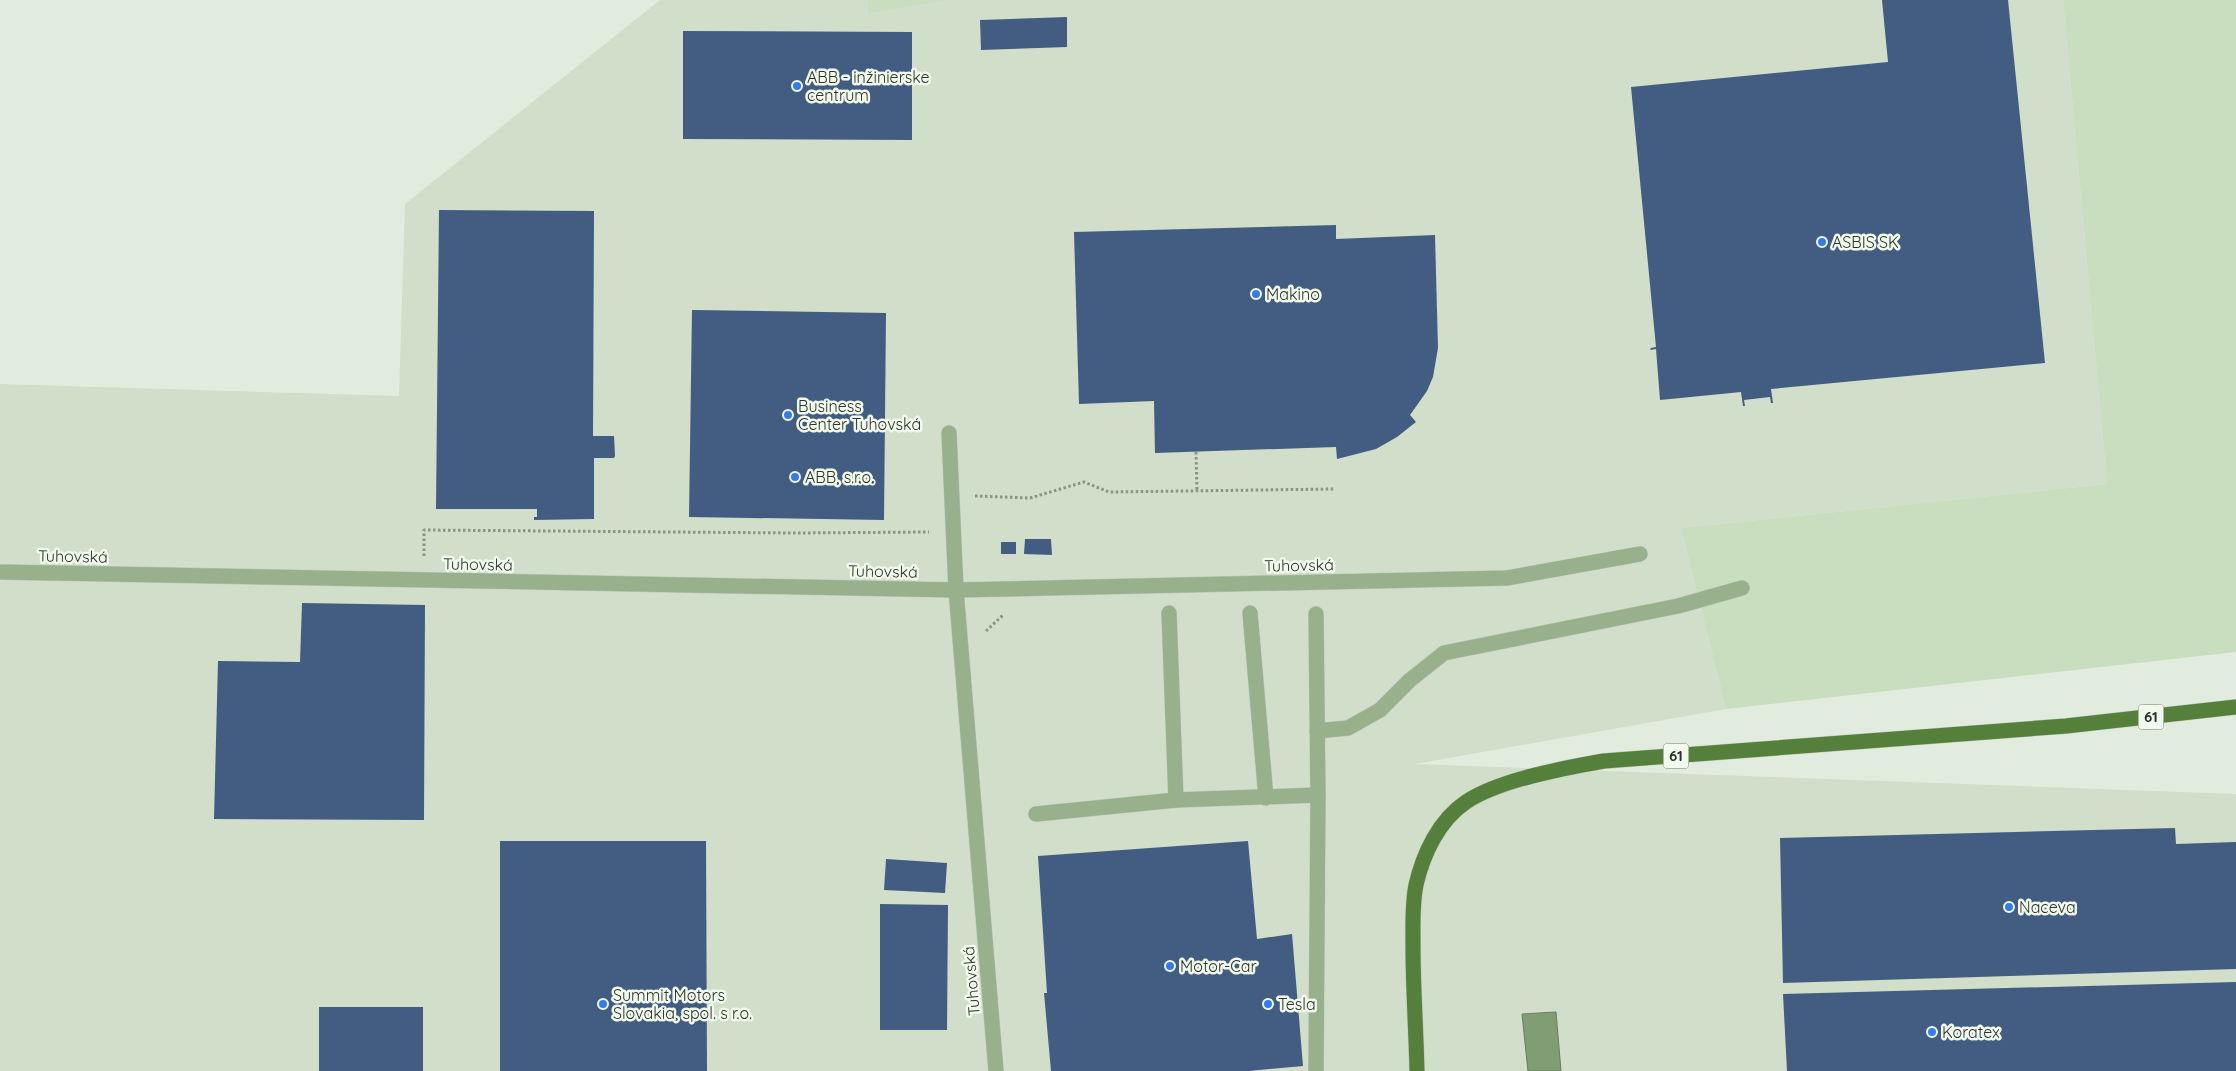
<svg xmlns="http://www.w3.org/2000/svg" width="2236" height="1071" font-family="Quicksand,sans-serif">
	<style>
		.built { fill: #d1deca }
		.green { fill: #c9debf }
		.water { fill: #819d73; stroke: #687d5e }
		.building { fill: #435c82 }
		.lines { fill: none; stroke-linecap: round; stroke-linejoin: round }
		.lane-casing { stroke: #bec7ba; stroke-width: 16 }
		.primary-casing { stroke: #bec7ba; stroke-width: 16 }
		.path { stroke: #8b9288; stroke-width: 3; stroke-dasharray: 2.5 2.5; stroke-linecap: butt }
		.lane { stroke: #98b08c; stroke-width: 15 }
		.primary { stroke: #54803b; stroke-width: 15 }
		.poi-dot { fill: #347ce9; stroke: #f0f9eb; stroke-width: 2 }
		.labels { text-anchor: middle; stroke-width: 5; stroke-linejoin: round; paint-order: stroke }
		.shield { fill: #f0f9eb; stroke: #686d65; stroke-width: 1 }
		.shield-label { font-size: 15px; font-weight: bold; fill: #2e312c }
		.poi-label { font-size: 16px; fill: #2e312c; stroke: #f0f9eb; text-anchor: start }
		.street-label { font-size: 16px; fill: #2e312c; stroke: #f0f9eb }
	</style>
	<rect width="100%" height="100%" fill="#e2ecde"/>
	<path class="built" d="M660 0H867L868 14 949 0H2063L2107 484 1681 528 1726 709 1415 764 2236 794V1071H0V384L399 396 405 204Z"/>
	<g class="green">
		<path d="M867 0H949L868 14Z"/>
		<path d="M2063 0H2236V652L1726 709 1681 528 2107 484Z"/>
	</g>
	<path class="water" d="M1556 1012 1561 1071H1528L1522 1014Z"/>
	<g class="building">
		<path d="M1882 0H2008L2045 363 1771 389 1773 403H1771L1770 397 1744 400 1745 406H1743L1741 392 1660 400 1656 349 1650 350 1651 348 1656 347 1631 87 1888 62Z"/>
		<path d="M1067 17V47L981 50 980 20Z"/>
		<path d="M683 31 912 32V140L683 139Z"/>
		<path d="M439 210 594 211 593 436H614L615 456 614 458H594V519L534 520V517H537V509H436Z"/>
		<path d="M1336 225V239L1435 235 1438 348 1433 377 1427 391 1410 415 1416 422 1397 437 1376 449 1337 459 1336 447 1155 453 1154 401 1079 404 1074 232Z"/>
		<path d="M692 310 886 313 884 520 689 517Z"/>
		<path d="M1025 539H1051L1052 555 1024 554Z"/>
		<rect x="1001" y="542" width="15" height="12"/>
		<path d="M302 603 425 605 424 820 214 819 218 661 300 662Z"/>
		<path d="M2175 828 2176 844 2236 842V969L1783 983 1780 838Z"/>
		<path d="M500 841H706L707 1071H500Z"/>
		<path d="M1248 841 1257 939 1292 934 1303 1066 1249 1071H1051L1044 993H1047L1038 856Z"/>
		<path d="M886 859 947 863 945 893 884 890Z"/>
		<path d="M880 904 948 905 947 1030H880Z"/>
		<path d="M2236 982V1071H1787L1783 994Z"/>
		<rect x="319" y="1007" width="104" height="64"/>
	</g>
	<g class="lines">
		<defs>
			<g id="lane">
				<path d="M0 572 956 590 949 433"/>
				<path d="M1169 613 1176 800"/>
				<path d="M1250 613 1266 798"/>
				<path d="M1316 614 1318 795"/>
				<path d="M1317 731 1348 728 1380 710 1410 680 1444 653 1678 606 1742 588"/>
				<path d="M1036 814 1176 800 1318 795 1316 1071"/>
				<path d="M996 1071 956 590 1507 578 1640 554"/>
			</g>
			<path id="primary" d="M1417 1071C1416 1029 1413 987 1413 946 1413 926 1412 904 1416 885 1423 854 1439 820 1466 802 1499 780 1564 768 1604 761L2066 726 2236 707"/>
		</defs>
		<use href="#lane" class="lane-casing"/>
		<use href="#primary" class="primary-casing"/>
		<g class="path">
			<path d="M1196 452 1197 491"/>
			<path d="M975 496 1030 498 1084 482 1109 492 1335 489"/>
			<path d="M424 556V530L796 533 929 532"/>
			<path d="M986 631 1003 615"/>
		</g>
		<use href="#lane" class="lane"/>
		<use href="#primary" class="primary"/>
	</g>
	<g class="poi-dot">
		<circle cx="797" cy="86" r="5"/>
		<circle cx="1822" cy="242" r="5"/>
		<circle cx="1256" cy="294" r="5"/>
		<circle cx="788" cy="415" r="5"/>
		<circle cx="795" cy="477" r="5"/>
		<circle cx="2009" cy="907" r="5"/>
		<circle cx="1170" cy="966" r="5"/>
		<circle cx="603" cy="1004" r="5"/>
		<circle cx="1268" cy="1004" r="5"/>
		<circle cx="1932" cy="1032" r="5"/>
	</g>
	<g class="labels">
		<g class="shield">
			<rect x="2138.5" y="704.5" width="25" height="25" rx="4"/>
			<rect x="1663.5" y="743.5" width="25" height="25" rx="4"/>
		</g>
		<g class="shield-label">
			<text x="2151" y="722">61</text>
			<text x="1676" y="761">61</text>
		</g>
		<g class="poi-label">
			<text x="807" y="83">ABB - inžinierske<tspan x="807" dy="18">centrum</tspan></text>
			<text x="1832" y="248">ASBIS SK</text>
			<text x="1266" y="300">Makino</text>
			<text x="798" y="412">Business<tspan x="798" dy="18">Center Tuhovská</tspan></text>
			<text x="805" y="483">ABB, s.r.o.</text>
			<text x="2019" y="913">Naceva</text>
			<text x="1180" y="972">Motor-Car</text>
			<text x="613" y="1001">Summit Motors<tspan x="613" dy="18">Slovakia, spol. s r.o.</tspan></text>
			<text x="1278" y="1010">Tesla</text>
			<text x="1942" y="1038">Koratex</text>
		</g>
		<g class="street-label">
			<text transform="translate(73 556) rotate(1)" y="6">Tuhovská</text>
			<text transform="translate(478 564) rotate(1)" y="6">Tuhovská</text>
			<text transform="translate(1299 565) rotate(-1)" y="6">Tuhovská</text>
			<text transform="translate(883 571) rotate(1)" y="6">Tuhovská</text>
			<text transform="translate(971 981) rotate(-95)" y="6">Tuhovská</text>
		</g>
	</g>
</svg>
